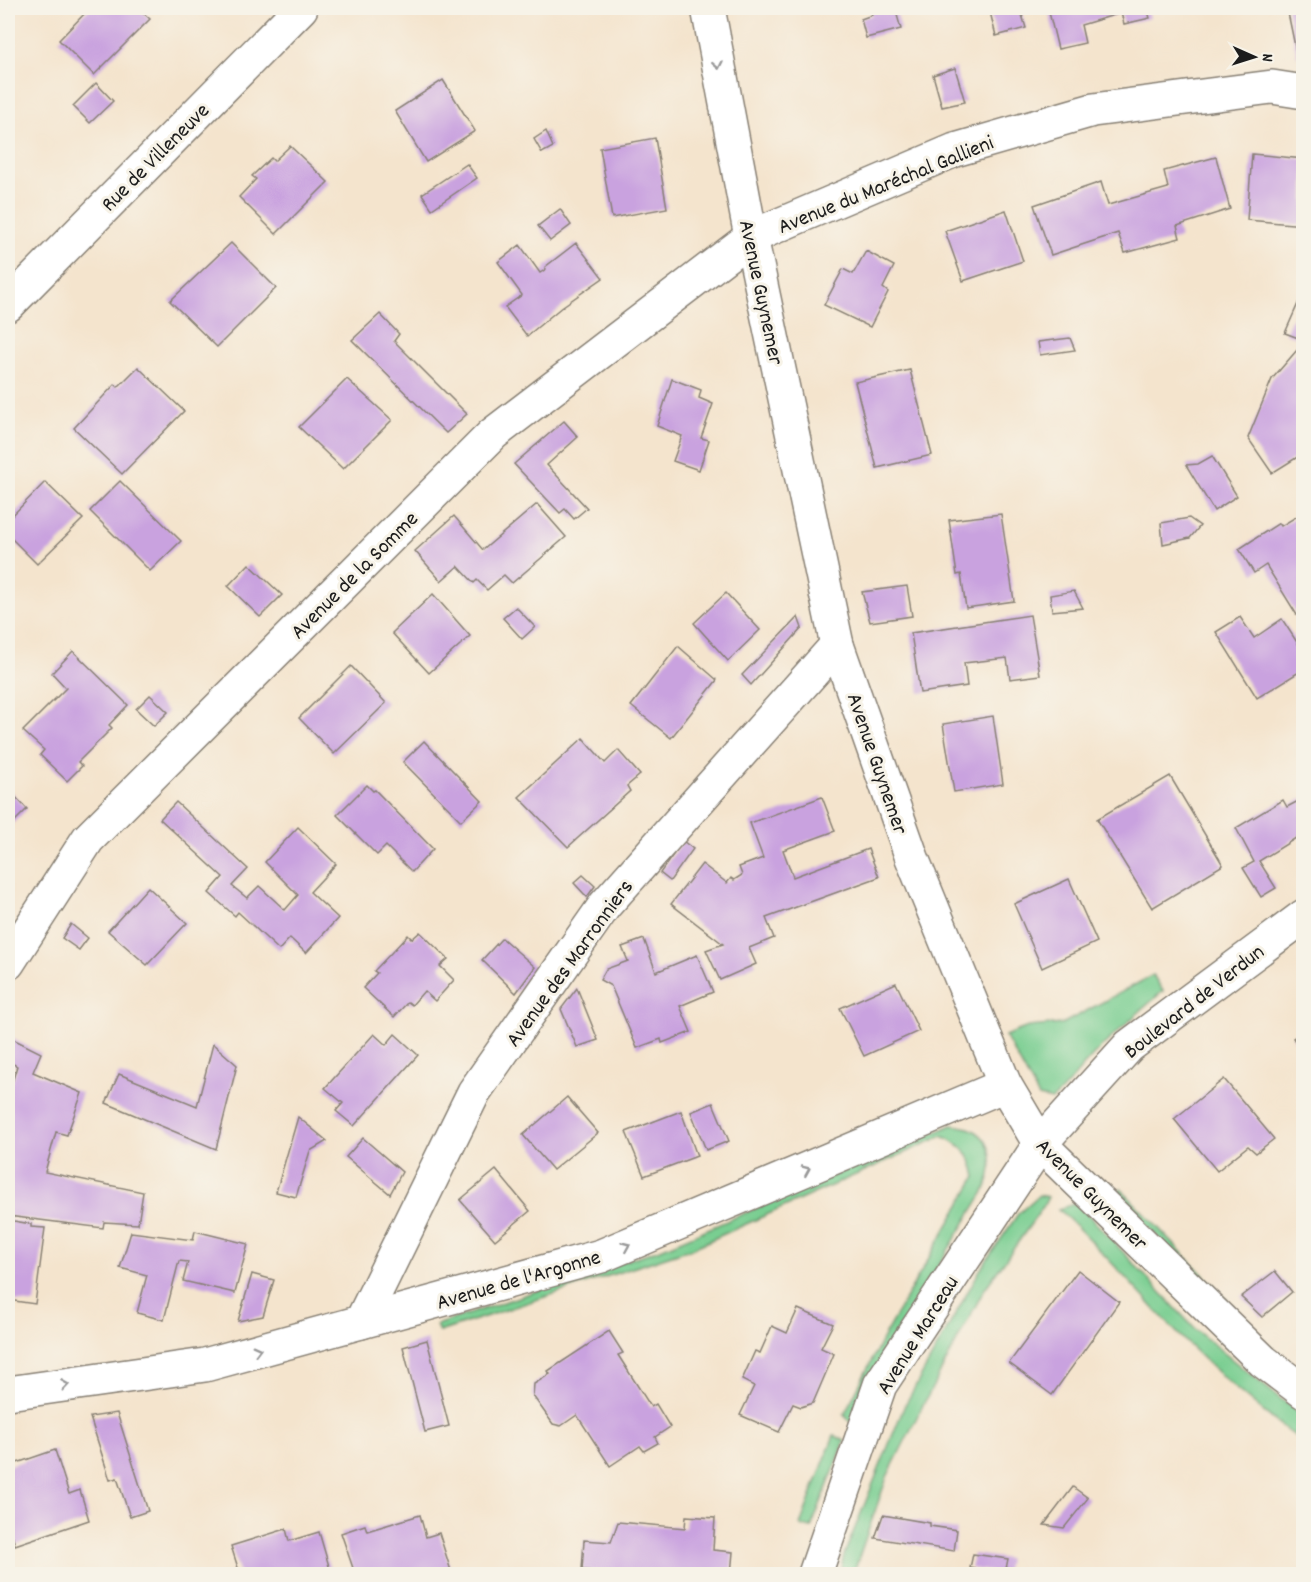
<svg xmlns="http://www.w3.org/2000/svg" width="1311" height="1582" font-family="Dekko,sans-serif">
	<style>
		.green { fill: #79ce91; stroke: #4a7556; stroke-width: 1.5 }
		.building { fill: #c9a2df }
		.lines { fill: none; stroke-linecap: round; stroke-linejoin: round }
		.minor-casing { stroke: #888074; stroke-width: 36 }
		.minor { stroke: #fff; stroke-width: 33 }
		.oneway { stroke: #999 }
		.labels { text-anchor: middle; stroke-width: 6; stroke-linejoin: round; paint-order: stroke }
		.street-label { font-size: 22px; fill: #1c1c1c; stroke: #f7f3e8 }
	</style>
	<rect width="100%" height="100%" fill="#f7f3e8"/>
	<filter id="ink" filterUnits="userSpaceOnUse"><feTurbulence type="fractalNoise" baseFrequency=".0167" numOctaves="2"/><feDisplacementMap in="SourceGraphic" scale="12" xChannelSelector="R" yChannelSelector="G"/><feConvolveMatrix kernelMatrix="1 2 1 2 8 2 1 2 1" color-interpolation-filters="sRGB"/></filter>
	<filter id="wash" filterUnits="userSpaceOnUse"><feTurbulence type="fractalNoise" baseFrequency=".008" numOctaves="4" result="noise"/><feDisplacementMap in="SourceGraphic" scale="24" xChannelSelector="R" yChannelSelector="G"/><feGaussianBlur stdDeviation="1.35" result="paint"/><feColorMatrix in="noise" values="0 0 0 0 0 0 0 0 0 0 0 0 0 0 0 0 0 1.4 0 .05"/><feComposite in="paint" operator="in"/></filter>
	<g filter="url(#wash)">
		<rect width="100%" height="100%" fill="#f4e4cd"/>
		<g class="green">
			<path d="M1153 975 1163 991C1137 1014 1110 1037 1087 1062 1075 1075 1066 1089 1052 1100L1039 1097 1005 1036 1028 1027 1062 1024Z"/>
			<path d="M952 1125C958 1126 965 1126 971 1129 997 1141 994 1171 984 1192L900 1328 852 1423 844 1415 886 1332 976 1177C972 1154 963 1145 942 1136L693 1248 439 1332 436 1325 663 1248Z"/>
			<path d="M1121 1189 1237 1310 1232 1315 1116 1193Z"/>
			<path d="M1039 1195 1048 1197 1043 1207 984 1290 921 1409 887 1477 853 1574H840L844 1555 904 1407 980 1270 1018 1214Z"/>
			<path d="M1077 1203 1197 1331 1303 1417V1442C1263 1413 1224 1380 1188 1344 1144 1300 1104 1251 1058 1209Z"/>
			<path d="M834 1435 845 1441 811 1528 800 1525Z"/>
		</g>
		<g id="blocks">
			<g class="building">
				<path d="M90 8H138L150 19 94 75 59 40Z"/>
				<path d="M870 8H895L901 29 866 38 861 19 872 15Z"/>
				<path d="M989 8H1020L1026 28 996 36Z"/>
				<path d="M1048 8H1147L1150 18 1124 24 1121 13 1081 25 1085 43 1058 49Z"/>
				<path d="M1287 8H1304V57L1297 56Z"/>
				<path d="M955 68 965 102 942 107 933 75Z"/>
				<path d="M443 80 475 131 426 162 395 111Z"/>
				<path d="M96 83 113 101 90 123 73 106Z"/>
				<path d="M546 131 553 147 542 153 534 139Z"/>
				<path d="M655 138 667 208 612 218 600 148Z"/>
				<path d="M290 146 328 182 276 234 239 197 256 179 252 176 271 158 274 161Z"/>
				<path d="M1252 154 1304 159V225L1247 220Z"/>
				<path d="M1216 157 1230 209 1177 226 1180 238 1125 253 1118 233 1051 255 1034 205 1101 182 1108 205 1168 188 1164 171Z"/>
				<path d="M467 164 477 178 432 209 422 194Z"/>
				<path d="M560 209 571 225 550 241 538 226Z"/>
				<path d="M1006 210 1023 261 963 281 945 231Z"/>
				<path d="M231 243 276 288 217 347 170 301Z"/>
				<path d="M576 243 603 278 563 306 527 336 505 307 522 295 498 262 520 245 540 273 546 269 545 267Z"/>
				<path d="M866 251 894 266 883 288 888 292 870 327 824 305 843 269 853 274Z"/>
				<path d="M1301 297 1304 298V333L1301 339 1285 333Z"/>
				<path d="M380 314 399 334 394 341 467 414 446 433 352 340Z"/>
				<path d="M1070 338 1075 350 1040 355 1038 342Z"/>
				<path d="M1304 342V364L1298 371 1304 382V396L1299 399 1304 406V427L1300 429 1304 435V453L1272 473 1248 438 1272 379Z"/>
				<path d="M138 367 184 411 122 474 74 428 115 384 118 387Z"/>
				<path d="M910 370 932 455 877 468 855 382Z"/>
				<path d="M347 379 392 420 343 469 299 427Z"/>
				<path d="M672 379 701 390 699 398 713 404 701 438 709 440 699 470 673 461 682 436 657 426Z"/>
				<path d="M564 421 578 437 547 465 587 508 574 519 565 509 560 513 514 464Z"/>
				<path d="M1212 456 1237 496 1214 511 1186 465 1198 464Z"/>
				<path d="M120 481 181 541 150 571 90 511Z"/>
				<path d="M45 482 83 519 37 564 8 535V520Z"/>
				<path d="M537 504 566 537 512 583 504 575 487 590 477 580 474 583 458 566 441 581 415 551 454 516 483 550Z"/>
				<path d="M1304 512V618L1300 620 1266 565 1254 573 1239 549 1279 523 1281 526Z"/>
				<path d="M1001 514 1014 601 966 608 961 574 957 575 949 520Z"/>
				<path d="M1189 518 1200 526 1190 538 1163 544 1161 523Z"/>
				<path d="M249 564 282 595 260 617 228 586Z"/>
				<path d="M907 586 912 616 870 622 862 592Z"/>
				<path d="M1074 591 1083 608 1052 611 1050 595Z"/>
				<path d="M726 593 760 630 728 661 694 623Z"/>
				<path d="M433 594 470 636 429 673 392 633Z"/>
				<path d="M516 607 535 627 522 639 503 618Z"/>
				<path d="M1030 615 1040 675 1010 679 1007 658 964 663 967 686 920 693 911 633Z"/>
				<path d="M798 617 802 628 751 685 742 675Z"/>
				<path d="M1240 617 1254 638 1282 619 1304 653V669L1257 698 1216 632Z"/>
				<path d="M678 646 717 680 671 738 631 706Z"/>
				<path d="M73 651 128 705 109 725 112 728 78 762 82 766 67 781 40 755 44 750 23 731 66 688 52 673Z"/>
				<path d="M351 666 386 703 334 754 299 718Z"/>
				<path d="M150 695 168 712 154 726 136 709Z"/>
				<path d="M993 716 1003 784 954 792 943 724Z"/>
				<path d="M583 738 605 763 618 750 640 775 627 786 630 791 568 847 519 797Z"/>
				<path d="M424 741 482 801 461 821 403 762Z"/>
				<path d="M1170 776 1223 865 1152 908 1097 819Z"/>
				<path d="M367 785 373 791 375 790 433 849 412 872 386 846 377 855 337 815Z"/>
				<path d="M8 789 27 809 8 828Z"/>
				<path d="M822 797 835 831 783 850 793 877 868 849 879 877 766 918 774 938 749 948 756 964 720 980 706 950 723 944 671 904 702 864 727 883 731 878 734 880 742 875 739 867 763 858 750 823Z"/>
				<path d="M1304 798V833L1259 861 1276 888 1261 897 1243 868 1254 862 1236 828 1283 800 1287 807Z"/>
				<path d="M176 802 248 869 232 886 247 898 259 886 285 910 298 895 265 862 298 827 336 864 310 892 338 918 306 953 290 938 279 950 238 912 235 916 209 893 223 877 160 819Z"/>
				<path d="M683 841 693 849 670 881 660 873Z"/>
				<path d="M583 875 595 886 587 897 574 883Z"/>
				<path d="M1069 879 1097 942 1042 968 1014 904Z"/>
				<path d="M148 887 187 923 147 965 108 931Z"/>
				<path d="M71 924 88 938 79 950 62 938Z"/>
				<path d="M420 932 448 959 440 966 454 980 435 1001 424 991 412 1005 408 1002 394 1017 363 988 377 973 374 971 408 935 412 939Z"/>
				<path d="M502 938 535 967 516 993 482 960Z"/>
				<path d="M644 939 656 972 697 955 713 992 680 1006 691 1032 662 1043 661 1039 637 1048 611 986 600 980 606 969 628 961 622 947Z"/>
				<path d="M896 983 919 1031 864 1056 840 1008Z"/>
				<path d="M577 988 598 1040 577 1047 561 1009Z"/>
				<path d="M1304 1031V1054L1293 1038Z"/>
				<path d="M374 1034 386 1045 395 1034 418 1055 354 1126 336 1111 343 1103 325 1088Z"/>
				<path d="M9 1037 41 1053 33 1072 82 1093 67 1135 56 1132 45 1172 143 1192 138 1224 104 1222 103 1228 8 1216V1122L11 1113 8 1112V1096L17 1066 8 1061Z"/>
				<path d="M213 1044 237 1065 216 1149 106 1103 119 1074 197 1106Z"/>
				<path d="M1224 1079 1274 1139 1256 1153 1248 1146 1217 1171 1174 1119Z"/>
				<path d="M567 1097 598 1133 553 1170 523 1135Z"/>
				<path d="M713 1103 729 1141 706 1150 691 1112Z"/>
				<path d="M681 1111 697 1156 644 1176 626 1132Z"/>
				<path d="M298 1117 327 1141 310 1151 296 1197 276 1192Z"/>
				<path d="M363 1138 402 1172 390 1194 346 1157Z"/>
				<path d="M496 1170 530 1211 495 1240 460 1200Z"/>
				<path d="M8 1220 31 1224V1227L45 1228 35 1304 8 1300Z"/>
				<path d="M195 1231 248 1244 235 1293 183 1281 188 1262 179 1261 164 1320 137 1313 147 1275 120 1268 131 1232 193 1240Z"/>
				<path d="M1078 1270 1119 1302 1052 1395 1009 1363Z"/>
				<path d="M1275 1271 1292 1292 1262 1317 1241 1297Z"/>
				<path d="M252 1274 274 1280 263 1316 238 1321Z"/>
				<path d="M798 1309 833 1324 821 1348 834 1354 813 1403 801 1407 793 1404 779 1432 740 1415 754 1386 742 1380 755 1351 760 1353 772 1326 787 1333Z"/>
				<path d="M609 1331 623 1353 618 1355 651 1407 656 1404 670 1427 655 1437 658 1443 644 1451 640 1446 610 1466 577 1415 561 1426 553 1424 533 1396 534 1384 550 1374 548 1371Z"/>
				<path d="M427 1340 449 1426 425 1432 403 1347Z"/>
				<path d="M117 1413 148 1511 130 1517 117 1478 110 1480 90 1417Z"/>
				<path d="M55 1450 69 1494 80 1490 89 1520 15 1545 8 1522V1514L11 1513 8 1502V1466Z"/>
				<path d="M1073 1487 1088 1498 1064 1528 1044 1525Z"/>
				<path d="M420 1515 426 1537 439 1533 452 1574H413L412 1571 401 1574H355L341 1533 365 1525 367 1531Z"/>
				<path d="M883 1515 930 1523V1526L957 1530 954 1551 875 1538Z"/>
				<path d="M686 1516 715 1518 713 1550 733 1552 731 1574H630L582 1570 584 1540 611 1542 618 1522 685 1528Z"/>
				<path d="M286 1529 289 1541 319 1532 331 1573 240 1574 231 1546Z"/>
				<path d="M973 1554 1008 1559 1005 1574 970 1568Z"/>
			</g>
		</g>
	</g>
	<g filter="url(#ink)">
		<use href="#blocks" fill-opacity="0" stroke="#888074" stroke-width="1.5"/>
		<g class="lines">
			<defs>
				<g id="minor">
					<path d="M708 8 751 237 837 645 912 858 1005 1085 1040 1144 1263 1361 1304 1392"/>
					<path d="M8 305 301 8"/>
					<path d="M8 963 88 839 493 434 751 237 955 150 1093 110 1272 87 1304 92"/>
					<path d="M361 1322 474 1092 605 905 837 645"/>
					<path d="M8 1393 205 1365 601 1256 1005 1085"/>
					<path d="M815 1574 880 1385 1040 1144 1129 1046 1304 916"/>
				</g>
			</defs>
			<use href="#minor" class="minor-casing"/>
			<use href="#minor" class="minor"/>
		</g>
		<defs><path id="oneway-chevron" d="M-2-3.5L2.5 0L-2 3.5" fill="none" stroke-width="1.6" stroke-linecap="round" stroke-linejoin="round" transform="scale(1.5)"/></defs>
		<g class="oneway">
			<use href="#oneway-chevron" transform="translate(718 65) rotate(79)"/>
			<use href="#oneway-chevron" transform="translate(806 1170) rotate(-23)"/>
			<use href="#oneway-chevron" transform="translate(626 1246) rotate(-23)"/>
			<use href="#oneway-chevron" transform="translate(257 1350) rotate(-15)"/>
			<use href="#oneway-chevron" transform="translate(65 1385) rotate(-8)"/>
		</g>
	</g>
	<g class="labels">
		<g class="street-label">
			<text transform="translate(154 156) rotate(-45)" y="8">Rue de Villeneuve</text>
			<text transform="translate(885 183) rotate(-22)" y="8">Avenue du Maréchal Gallieni</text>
			<text transform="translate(763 292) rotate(78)" y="8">Avenue Guynemer</text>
			<text transform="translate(353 574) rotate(-45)" y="8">Avenue de la Somme</text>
			<text transform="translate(879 763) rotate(71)" y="8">Avenue Guynemer</text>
			<text transform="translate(568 962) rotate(-54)" y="8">Avenue des Marronniers</text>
			<text transform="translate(1193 1000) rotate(-38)" y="8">Boulevard de Verdun</text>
			<text transform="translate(1093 1193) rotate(45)" y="8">Avenue Guynemer</text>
			<text transform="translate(518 1278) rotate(-16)" y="8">Avenue de l'Argonne</text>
			<text transform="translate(916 1334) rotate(-58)" y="8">Avenue Marceau</text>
		</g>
	</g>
	<rect width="1311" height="1582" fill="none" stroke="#f7f3e8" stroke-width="30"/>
	<g transform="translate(1254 57) rotate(93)" stroke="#f7f3e8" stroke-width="4.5" paint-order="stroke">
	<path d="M0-4.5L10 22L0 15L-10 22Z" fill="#1c1c1c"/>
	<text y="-9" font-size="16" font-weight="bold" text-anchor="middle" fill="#1c1c1c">N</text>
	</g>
</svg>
